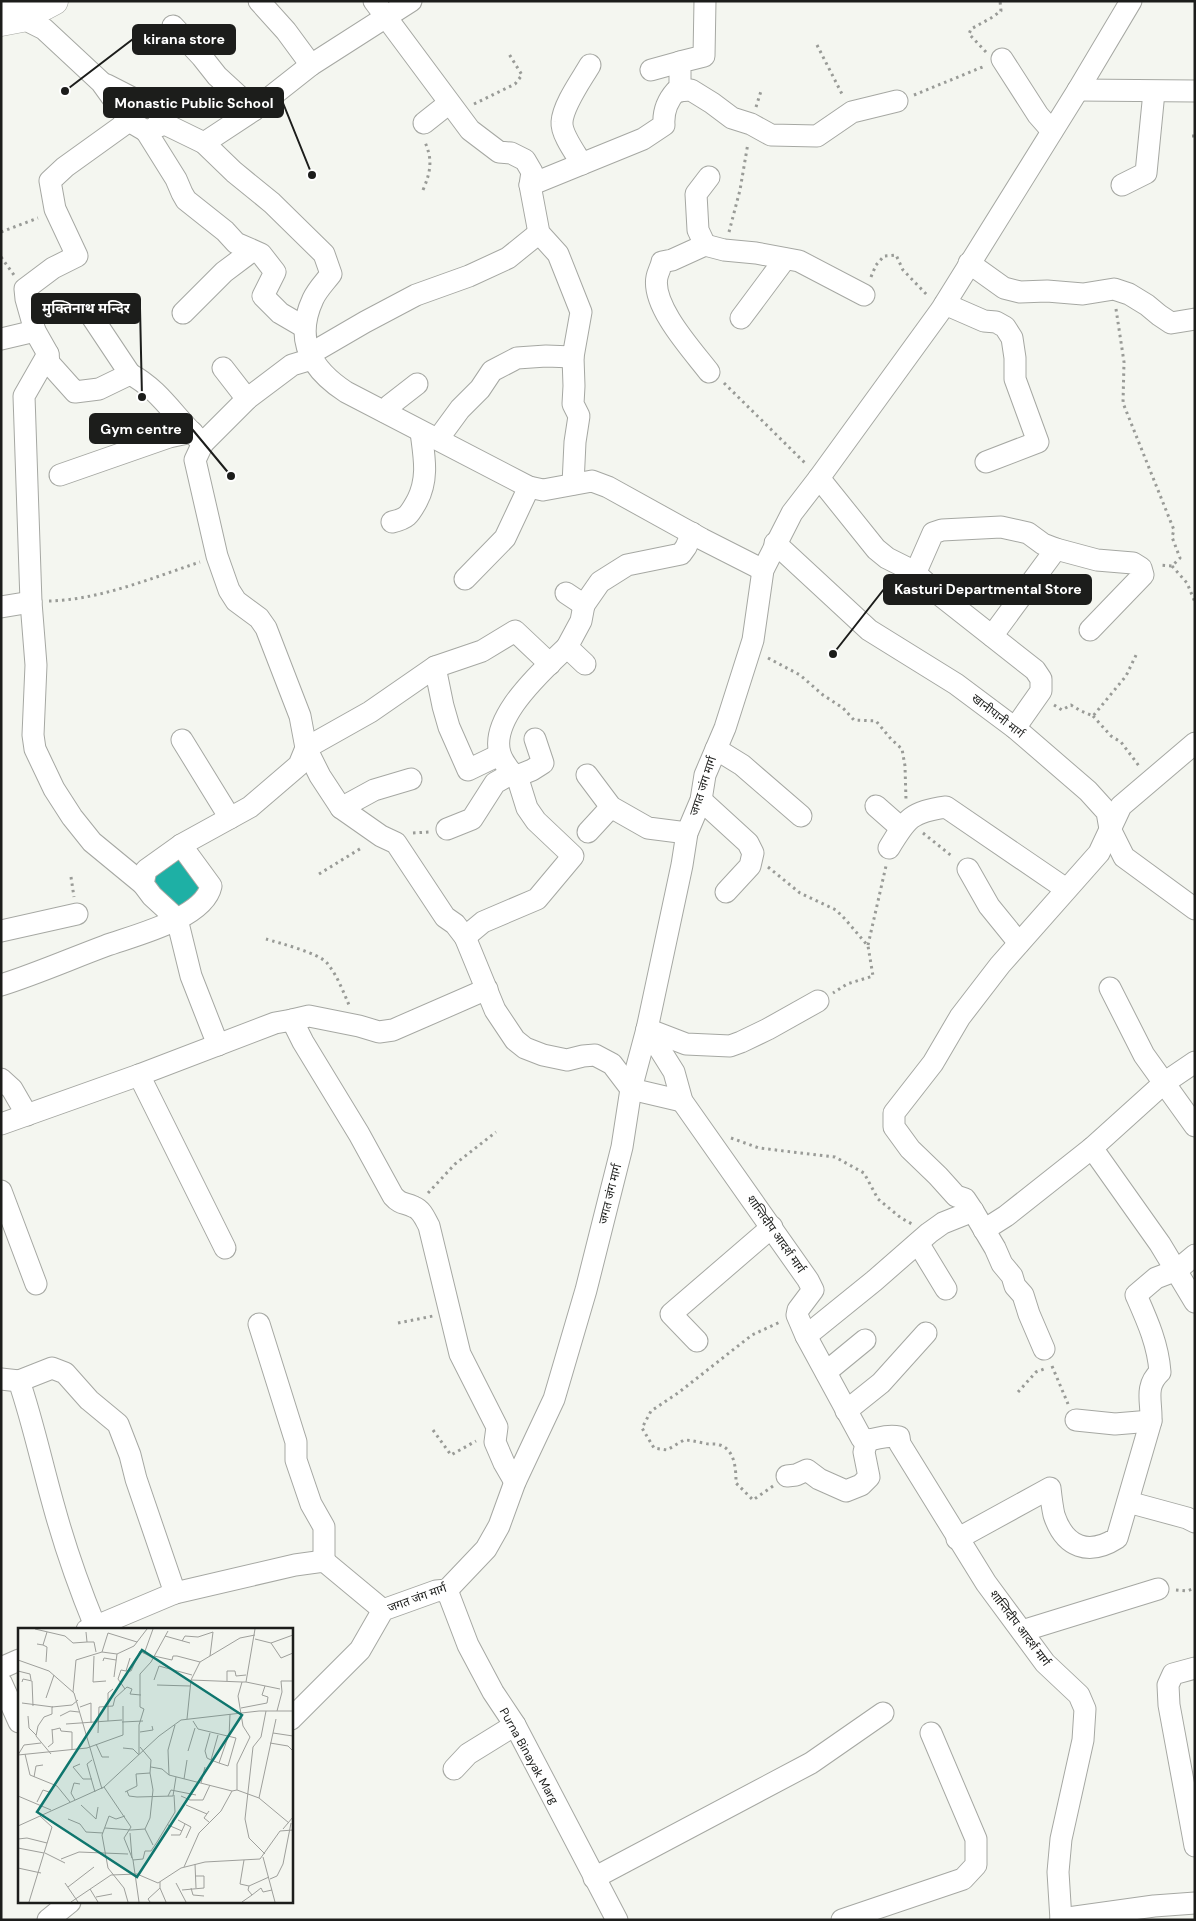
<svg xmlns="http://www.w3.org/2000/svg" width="1196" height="1921" font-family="'DM Sans','Noto Sans Devanagari',sans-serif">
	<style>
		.water { fill: #1eb0a5; stroke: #1d847c }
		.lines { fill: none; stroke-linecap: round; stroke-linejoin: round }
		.minor-casing { stroke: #a6a8a3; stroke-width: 23 }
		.major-casing { stroke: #a6a8a3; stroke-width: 29 }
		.path { stroke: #999b97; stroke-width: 3; stroke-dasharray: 2.5 4; stroke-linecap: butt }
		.minor { stroke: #fff; stroke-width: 21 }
		.major { stroke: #fff; stroke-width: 28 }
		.labels { text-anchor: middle; stroke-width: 4; stroke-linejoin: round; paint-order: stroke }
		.street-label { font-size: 12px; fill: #1c1d1b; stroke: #fff }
		.inset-road { fill: none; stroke: #9e9f9b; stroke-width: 1 }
		.view { fill: #0f766e; fill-opacity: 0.15; stroke: #0f766e; stroke-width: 2.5 }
		.inset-edge { fill: none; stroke: #1c1d1b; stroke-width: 2.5 }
		.leader { fill: none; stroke: #1c1d1b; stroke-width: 2 }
		.callout-dot { fill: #1c1d1b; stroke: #fff; stroke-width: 2 }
		.callout { fill: #1c1d1b; stroke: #1c1d1b; stroke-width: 2 }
		.callout-label { font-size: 14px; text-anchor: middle; font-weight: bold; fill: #fff }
	</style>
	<rect width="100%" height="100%" fill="#f4f6f0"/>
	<path class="water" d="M182 855 206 885 180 911 152 884 157 871Z"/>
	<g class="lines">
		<defs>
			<g id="minor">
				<path d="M7 1 22 18 44 29 101 82 129 121 146 131 165 124 204 143 234 172 272 203 324 254 331 274C325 282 317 290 313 299 294 340 311 369 346 392L529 487 543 490 592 481 608 487 702 539 763 570"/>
				<path d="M259 1 286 31 311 65"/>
				<path d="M374 1 470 130 499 152 511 153 525 160 532 172 530 185 539 233 558 254 581 312 573 357 546 356 517 358 492 371 480 389 460 409 438 439"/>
				<path d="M173 26 202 57 217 76 254 110"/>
				<path d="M1002 59 1038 115 1052 131"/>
				<path d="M651 70 680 62"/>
				<path d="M107 85 156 110 165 124"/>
				<path d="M1078 90 1195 91"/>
				<path d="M680 91V62L704 56 705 1"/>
				<path d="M129 121 65 167 50 181 55 209 77 256 53 268 25 289 26 299 35 331 48 354 49 363 75 392 99 389 130 374C161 390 177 421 203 443"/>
				<path d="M424 123 448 104"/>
				<path d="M146 131 176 179 182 193 186 200 225 231 236 243 261 254 275 272 263 296 280 313 304 327"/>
				<path d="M204 143 254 110 311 65 411 1"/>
				<path d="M582 164C576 154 561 134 562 122 563 105 582 79 590 65"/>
				<path d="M530 185 643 139 664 125C663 112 667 101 676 91L691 90 712 103 732 118 751 124 771 135 817 136 852 112 897 101"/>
				<path d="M1122 185 1146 173 1154 92"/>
				<path d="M705 245 698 230 696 194 709 177"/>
				<path d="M969 263 1004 288 1020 292 1047 291 1083 294 1114 289 1129 294 1147 305 1159 315 1171 323 1195 319"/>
				<path d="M945 304 984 321 996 322 1005 327 1012 338 1015 358V379L1038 442 986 462"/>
				<path d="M88 311 130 374"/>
				<path d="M183 313 224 272 252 251"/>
				<path d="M741 318 785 259"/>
				<path d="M1 339 35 331"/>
				<path d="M48 354 24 396 31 602 36 665 33 735 35 749 54 789 72 817 92 842 143 884"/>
				<path d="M310 354 365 322 416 295 469 276 508 258 539 233"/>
				<path d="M573 357 574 386 573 404 579 416 575 442 573 484"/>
				<path d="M312 359 292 365 247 399 203 443 195 460 217 556 229 590 236 601 259 618 266 628 300 716 306 748 320 776 341 808 381 836 396 843 445 917 455 924 465 937 483 922 537 899 573 856 536 821 527 808 517 776C510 773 508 768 504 762 480 725 543 670 567 647"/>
				<path d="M223 368 247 399"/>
				<path d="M709 372C693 351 651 306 657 277 658 272 661 267 662 262L672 260 705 245 724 250 756 253 799 261 864 295"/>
				<path d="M385 412 390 405 417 384"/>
				<path d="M60 475 169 437 192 432"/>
				<path d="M819 478 876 549 887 558 913 571 936 592 1035 670 1041 679V691L1015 728"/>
				<path d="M392 522C408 518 409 515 417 501 429 478 424 456 421 432"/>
				<path d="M775 543 869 630 956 684 1015 728 1088 791 1107 812 1110 829 1124 857 1195 909"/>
				<path d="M915 574 933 533 942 530 1001 527 1028 533 1043 544 1056 549 1097 560 1133 563 1141 568 1143 575 1090 630"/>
				<path d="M465 579 505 538 529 487"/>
				<path d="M566 593 584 605 600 582 627 565 681 554 686 547 692 533"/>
				<path d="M584 605 581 621 567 647 585 664"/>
				<path d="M1 607 31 602"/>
				<path d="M992 636 1056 549"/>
				<path d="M435 667 443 706 449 727 468 770 499 755"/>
				<path d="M182 740 230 818"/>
				<path d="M716 749 742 765 801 816"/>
				<path d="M587 775 611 807 648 828 687 833"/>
				<path d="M517 776 532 770 543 763 535 739"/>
				<path d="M701 800 748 843 753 853 750 866 726 892"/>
				<path d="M876 806 901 828"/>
				<path d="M341 808 374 790 411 779"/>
				<path d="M447 829 472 819 495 783 511 774"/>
				<path d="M588 832 611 807"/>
				<path d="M889 848C907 818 911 812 946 807L1066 889"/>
				<path d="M968 869 989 906 1019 943"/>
				<path d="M1 931 77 914"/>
				<path d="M465 937 495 1010 515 1040 525 1048 543 1055 567 1060 583 1056 595 1055 612 1064 631 1089 682 1101"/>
				<path d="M1 985C36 974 70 959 105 946 132 936 204 919 211 886L181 845"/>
				<path d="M1110 988 1144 1055 1195 1126"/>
				<path d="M292 1020 309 1016 359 1026 379 1032 393 1030 487 989"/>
				<path d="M647 1029 674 1072 682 1101 808 1280 813 1290 798 1310 797 1315 806 1336 862 1439C873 1443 883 1433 899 1437L900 1444 986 1583 1045 1663 1079 1695 1085 1709 1083 1740 1061 1839 1058 1872 1061 1920"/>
				<path d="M647 1029 686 1044 730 1046 741 1042 768 1029 818 1001"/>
				<path d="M218 1045 191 976 177 919 152 896 143 884 146 870 181 845 250 807 299 765 306 748 370 712 435 667 482 651 515 631 550 664"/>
				<path d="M139 1075 225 1248"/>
				<path d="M1 1079 12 1089 27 1115"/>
				<path d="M1 1124 139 1075 275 1023 292 1020 303 1042 359 1134 393 1196C401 1205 404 1202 414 1207 422 1210 425 1219 429 1226L460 1354 497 1427 495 1442 504 1463 515 1482"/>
				<path d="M1092 1148 1160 1244 1195 1302"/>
				<path d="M1 1191 36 1284"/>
				<path d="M984 1230 1006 1216 1092 1148 1164 1083 1195 1062"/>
				<path d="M918 1243 946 1289"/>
				<path d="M259 1324 296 1442V1460L311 1504 324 1527V1561"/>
				<path d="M806 1336 874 1281 929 1233 943 1223 973 1211"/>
				<path d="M697 1341 671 1314 772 1227"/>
				<path d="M1044 1349 1029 1314 1023 1295 1015 1286 1012 1276 1002 1264 995 1248 973 1211 965 1199 956 1196 938 1176 910 1149 894 1127V1113L933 1063 960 1017 1000 965 1099 853 1121 806 1195 743"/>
				<path d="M826 1372 865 1340"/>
				<path d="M1 1379 19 1381C33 1422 42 1465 54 1507 65 1547 79 1587 95 1626"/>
				<path d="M19 1381 52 1368 65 1373 89 1400 118 1424 130 1455 136 1479 175 1593"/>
				<path d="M846 1411 881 1383 926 1333"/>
				<path d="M1076 1420 1115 1424 1151 1421"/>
				<path d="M787 1476 796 1475 807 1470 819 1479 846 1491 861 1485 869 1477 864 1452 867 1441"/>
				<path d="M1128 1502 1187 1518 1195 1522"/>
				<path d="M957 1539 1050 1488C1051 1497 1052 1506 1054 1515 1065 1548 1089 1556 1117 1538L1151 1421C1152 1402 1144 1387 1160 1372 1158 1344 1147 1320 1136 1295L1156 1278 1177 1270 1195 1255"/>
				<path d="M447 1590 468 1645 493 1692 515 1725 617 1920"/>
				<path d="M87 1630 175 1593 295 1565 324 1561 383 1610"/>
				<path d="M1022 1631 1158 1589"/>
				<path d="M1 1668 19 1660"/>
				<path d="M1195 1668 1173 1674 1168 1685 1169 1705 1195 1846"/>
				<path d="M1 1682 19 1722"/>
				<path d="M291 1719 360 1650 383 1610 436 1591 447 1590 486 1549 499 1526 515 1482 554 1399 586 1290 622 1147 631 1089 647 1029 682 865 687 833 701 800 705 775 725 728 753 640 763 570 792 513 819 478 941 310 1078 90 1131 1"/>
				<path d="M454 1769 468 1754 515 1725"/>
				<path d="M594 1878 811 1763 883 1713"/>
				<path d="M1061 1919 1154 1906 1195 1903"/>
				<path d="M48 1920 70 1902"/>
				<path d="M842 1920 963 1879 976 1865V1839L931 1733"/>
			</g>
			<path id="major" d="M1 22 22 18 54 1"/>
		</defs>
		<use href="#minor" class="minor-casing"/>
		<use href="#major" class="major-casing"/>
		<g class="path">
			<path d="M817 45 843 96"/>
			<path d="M986 52 969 34 971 29 991 18 1001 11 1000 1"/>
			<path d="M914 95 985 66"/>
			<path d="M474 104 515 84 522 75 509 54"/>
			<path d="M756 107 761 91"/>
			<path d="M1192 136H1195"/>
			<path d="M423 190C431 171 433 159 424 140"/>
			<path d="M1 232 38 218"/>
			<path d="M729 232 740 190 748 143"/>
			<path d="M1 257 14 275"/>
			<path d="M871 277 876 265 884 256 896 255 903 270 928 296"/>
			<path d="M1116 309 1124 362 1123 403 1174 530 1172 537 1180 558 1172 566 1159 565"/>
			<path d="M724 383 807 465"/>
			<path d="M1172 566 1187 583 1195 602"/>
			<path d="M49 601C99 600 152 578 200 562"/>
			<path d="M768 658 800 675 823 695 843 708 854 720 876 721 891 739 902 749 905 766 906 800"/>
			<path d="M1054 705 1062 710 1071 705 1081 711 1093 716 1126 676 1137 653"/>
			<path d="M1093 716 1111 736 1121 742 1139 766"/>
			<path d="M413 833 429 832"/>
			<path d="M923 833 953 857"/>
			<path d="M768 867 800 893 836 910 845 919 868 946 873 976 847 984 833 993"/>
			<path d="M319 874 363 847"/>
			<path d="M71 877 74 897"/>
			<path d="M266 939C279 943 319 953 327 963 337 975 343 991 349 1005"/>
			<path d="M868 945 886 866"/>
			<path d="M731 1138 759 1148 835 1157 864 1173 878 1199 901 1218 912 1224"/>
			<path d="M428 1193 455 1164 496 1132"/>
			<path d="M398 1323 433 1316"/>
			<path d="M1052 1366 1068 1404"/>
			<path d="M1018 1392 1036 1372 1044 1369"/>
			<path d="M433 1430 451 1455 476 1441"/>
			<path d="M773 1486 753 1500 736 1483C736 1469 735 1450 720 1445 715 1443 709 1445 704 1443 697 1442 691 1440 684 1440L667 1450 654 1448 642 1428 651 1411 678 1393 752 1335 780 1322"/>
			<path d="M1176 1590 1187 1591 1195 1588"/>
		</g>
		<use href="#minor" class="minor"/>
		<use href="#major" class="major"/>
	</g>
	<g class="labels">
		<g class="street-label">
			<text transform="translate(998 716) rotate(38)" y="4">खानीपानी मार्ग</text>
			<text transform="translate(703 786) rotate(-72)" y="4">जगत जंग मार्ग</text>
			<text transform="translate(610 1194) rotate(-76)" y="4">जगत जंग मार्ग</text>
			<text transform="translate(776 1234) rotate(55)" y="4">शान्तिदीप आदर्श मार्ग</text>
			<text transform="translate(417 1598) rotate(-20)" y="4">जगत जंग मार्ग</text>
			<text transform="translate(1020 1628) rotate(53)" y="4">शान्तिदीप आदर्श मार्ग</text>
			<text transform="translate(529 1756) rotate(61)" y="4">Purna Binayak Marg</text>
		</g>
	</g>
	<g transform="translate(18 1628)">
		<rect width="275" height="275" fill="#f4f6f0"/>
		<path class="inset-road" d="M17 1 47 8M68 4 69 14H76L78 24M47 8 55 15 69 14M147 8 172 15M237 11 253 15 263 30 275 25M164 13 167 8 180 9 195 4 192 28M253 15 275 7M19 16 25 17 29 4M25 17 29 19 28 34M84 24 99 26M126 26 135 1M76 28 75 54 88 53M136 28 154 32 155 28H159L182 34M0 32 31 43 56 65 84 161M85 33 86 30 98 32M0 43 12 46 13 52M108 43H113L122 23 135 30M96 49 99 26 116 18 129 1M136 52 141 38 174 47M173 52 224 54M209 53V43H217L218 48 228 47M4 54 5 51 14 53 15 78M228 54 262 61M139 57 172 58M107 61 100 51 103 42 108 43 112 30M55 64 58 32 84 24 90 5 119 14M28 70 36 47M4 75 35 79M62 79 73 75V95M223 80 249 75 250 69 244 67 247 58M259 83 264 64 263 53H275M10 88 11 100 18 107M42 88 52 83 61 84M169 91 173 52 182 34 222 10 237 7M258 91 241 170 271 195M90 93V65L95 61M175 93 180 101 218 110 210 138 201 135 210 109M104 94 125 93M48 96 104 92M157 97 150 122 151 147 214 163 219 162 241 170M34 102 42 100 43 103 54 104V122M122 104 135 102 134 98M80 105 81 79 95 78 97 70 109 59 114 61 112 66 123 67M192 105 187 123 189 130 193 132M255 105 275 108M200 107 193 132 201 135M211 109 212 86M23 115 6 117 0 127 69 120 105 107V78M252 115 270 118 275 123M78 116 84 129H91M30 119 35 115 34 101M122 119 133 132 132 145M105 120 115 121 121 127M170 123 177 100M7 126 12 147 39 158 52 174M33 126 18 108 20 98 26 89 34 86V79L54 77 60 72M121 126V97L126 81 122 79V46L133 34 150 3M74 132 69 136 77 164M62 136 55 139 65 151H74M133 139 144 141 151 147M16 149 18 138 25 137M166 151 169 132M183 155 187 139M275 157V177M86 159 113 199 106 210 115 232 121 274M219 162V136L232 109 225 98 220 68 224 54H228L237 1M109 163 111 168 119 169 155 168 158 149M107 164 119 158 118 146 132 145 135 162 132 190 127 201 113 202M0 168 33 182M150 168 153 162 178 167M163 168 172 172H185L192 157M57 172 53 165 56 155 62 156M19 174 25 162 31 164M63 177 78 191 80 179M168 177 189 186M191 183 186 190 191 194M107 188 98 191 91 188 84 207 90 240 106 260 110 274M50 191 62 196 68 204 85 205M160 192 173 199 168 210M150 197 164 203M0 198 86 159 141 108 163 92 241 83H275M87 200 113 202M127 201 135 217M265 201 275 189M112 205 114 230M153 207H162L167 196M0 211 9 210 29 215M0 220 26 225M27 225 47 235M247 226 231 210 227 191 235 119 243 109 248 83M245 229 257 274M43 231 61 224 110 226M115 232 125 231 127 223H133L139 214 157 184 156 167M226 232 222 256 231 258 251 249M177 236 178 260M166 239 181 205 203 183 214 163M0 240 23 245M252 251 259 248 265 236 273 195M47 255 60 274M158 255 168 274M50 259 76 239M142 260 148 274M173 260 175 267 186 268M72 261 80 274M164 262 186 260V248H178M234 267 243 260 245 264 254 262M78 269 94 266M11 274 34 199 22 188M53 274 93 247 119 246 140 255 163 240 187 234 242 231 262 203 275 202M132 274 130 271 142 260V254M224 274 234 267 230 262 231 258"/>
		<path class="view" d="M124 22 224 87 119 249 19 184Z"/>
		<rect width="275" height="275" class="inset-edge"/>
	</g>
	<path class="leader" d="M65 91L133 39M312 175L283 103M142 397L140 308M231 476L192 429M833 654L884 589"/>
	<g class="callout-dot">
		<circle cx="65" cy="91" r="5"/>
		<circle cx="312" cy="175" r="5"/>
		<circle cx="142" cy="397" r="5"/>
		<circle cx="231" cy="476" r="5"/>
		<circle cx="833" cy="654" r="5"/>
	</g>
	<g class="callout">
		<rect x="133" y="25" width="102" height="29" rx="5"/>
		<rect x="104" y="88" width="179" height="29" rx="5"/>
		<rect x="32" y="294" width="108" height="29" rx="5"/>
		<rect x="90" y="414" width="102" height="29" rx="5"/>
		<rect x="884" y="575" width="207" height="29" rx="5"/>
	</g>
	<g class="callout-label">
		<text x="184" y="44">kirana store</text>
		<text x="194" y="108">Monastic Public School</text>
		<text x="86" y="313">मुक्तिनाथ मन्दिर</text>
		<text x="141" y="434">Gym centre</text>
		<text x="988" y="594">Kasturi Departmental Store</text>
	</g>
	<rect width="1196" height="1921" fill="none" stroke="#1c1d1b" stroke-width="5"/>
</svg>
